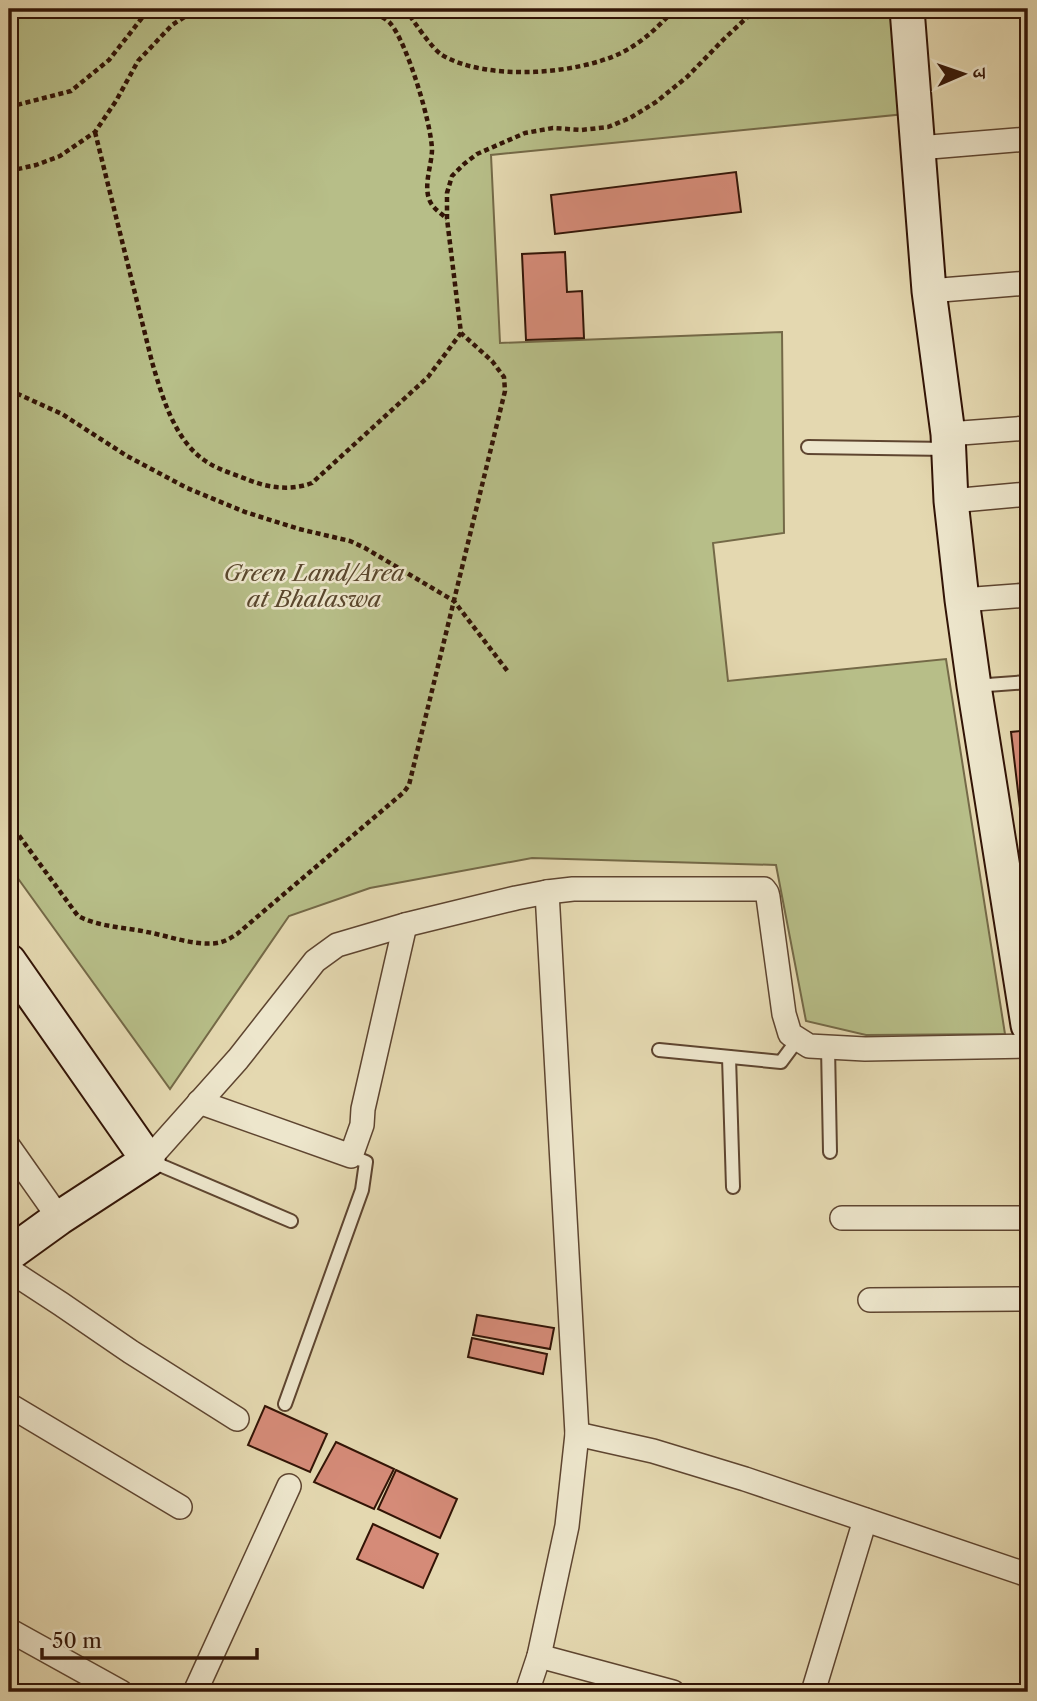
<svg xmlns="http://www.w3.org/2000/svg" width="1037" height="1701" font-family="'Libre Caslon Text','Noto Serif Devanagari',serif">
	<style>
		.green { fill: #b7be88; stroke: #746947; stroke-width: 2 }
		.building { fill: #d58b78; stroke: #321406; stroke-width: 2 }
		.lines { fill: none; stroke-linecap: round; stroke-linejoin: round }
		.lane-casing { stroke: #5e4530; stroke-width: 16 }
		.street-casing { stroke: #5e4530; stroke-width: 26 }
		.secondary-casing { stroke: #321406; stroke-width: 37 }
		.path { stroke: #321406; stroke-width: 4.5; stroke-dasharray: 5 3.5; stroke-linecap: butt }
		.lane { stroke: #ede6cc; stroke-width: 12 }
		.street { stroke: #ede6cc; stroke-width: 23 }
		.secondary { stroke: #ede6cc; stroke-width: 33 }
		.labels { text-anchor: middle; stroke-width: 5; stroke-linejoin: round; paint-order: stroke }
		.park-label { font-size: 23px; font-style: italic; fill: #5a472d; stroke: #ede6cc }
	</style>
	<rect width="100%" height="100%" fill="#e4d8b0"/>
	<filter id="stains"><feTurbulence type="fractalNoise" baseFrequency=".00286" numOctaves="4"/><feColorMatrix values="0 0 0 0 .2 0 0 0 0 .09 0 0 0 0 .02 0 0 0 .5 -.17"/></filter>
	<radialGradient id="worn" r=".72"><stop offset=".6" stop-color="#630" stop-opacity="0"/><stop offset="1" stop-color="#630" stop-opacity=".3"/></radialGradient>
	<path class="green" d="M9 9H897L905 114 491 155 500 343 782 332 784 533 713 543 728 681 946 659 1005 1034 866 1035 806 1021 776 865 532 858 370 888 289 916 170 1089 9 866Z"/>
	<g class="building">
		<path d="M736 172 741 212 555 234 551 195Z"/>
		<path d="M565 252 567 292 582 291 584 338 526 340 522 254Z"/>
		<path d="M1028 730V850L1025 851 1011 732Z"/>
		<path d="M477 1315 554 1328 550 1349 473 1335Z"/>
		<path d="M472 1338 547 1354 543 1374 468 1357Z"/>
		<path d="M265 1406 327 1434 310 1472 248 1445Z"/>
		<path d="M336 1442 394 1469 374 1509 314 1482Z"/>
		<path d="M396 1470 457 1499 440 1538 378 1509Z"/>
		<path d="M373 1524 438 1554 423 1588 357 1559Z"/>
	</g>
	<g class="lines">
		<defs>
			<g id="lane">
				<path d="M808 447 948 449"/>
				<path d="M974 686 1028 682"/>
				<path d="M828 1047 830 1152"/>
				<path d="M659 1050 781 1062 798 1039"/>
				<path d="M729 1057 733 1187"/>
				<path d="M148 1160 291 1221"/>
				<path d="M285 1404 362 1190 366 1162 351 1156"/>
			</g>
			<g id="street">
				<path d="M918 148 1028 139"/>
				<path d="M929 291 1028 283"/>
				<path d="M948 434 1028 428"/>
				<path d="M951 501 1028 494"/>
				<path d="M962 600 1028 595"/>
				<path d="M199 1102 351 1156 362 1125 363 1109 405 925"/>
				<path d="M9 1147 59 1218"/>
				<path d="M148 1160 238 1059 315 961 337 945 405 925 516 898 547 892 573 889H764L767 893 768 897 784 1014 790 1034 809 1046 865 1049 1028 1046"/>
				<path d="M842 1218H1028"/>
				<path d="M9 1270 61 1304 131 1352 237 1419"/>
				<path d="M870 1300 1028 1299"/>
				<path d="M9 1405 180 1507"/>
				<path d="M577 1434 653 1451 745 1479 1028 1575"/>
				<path d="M9 1630 121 1692"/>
				<path d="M539 1656 673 1692"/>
				<path d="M195 1692 289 1486"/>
				<path d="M527 1692 539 1656 567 1526 577 1434 547 892"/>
				<path d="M813 1692 865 1520"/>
			</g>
			<g id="secondary">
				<path d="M907 9 929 291 948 434 951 501 962 600 974 686 1028 1025"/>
				<path d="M9 961 148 1160 59 1218 9 1254"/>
			</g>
		</defs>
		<use href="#lane" class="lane-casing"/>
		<use href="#street" class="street-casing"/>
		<use href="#secondary" class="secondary-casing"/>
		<g class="path">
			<path d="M367 9C374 13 384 17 390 23 407 42 432 125 432 151 431 167 424 184 429 199 432 208 441 213 447 219"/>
			<path d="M405 9C413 20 432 49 442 55 486 81 575 75 621 53 643 42 659 26 675 9"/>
			<path d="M9 107 71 91 109 60 149 9"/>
			<path d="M95 132 152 362C162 396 174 439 204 460 218 470 234 474 249 480 269 488 291 491 312 483L428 377 461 333"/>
			<path d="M9 171 36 165 60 156 95 132 116 101 138 61 172 25 197 9"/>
			<path d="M9 390 62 414 127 456 187 488 245 512 299 529 350 541 365 548 454 601 509 673"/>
			<path d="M9 822 78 916C99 927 124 927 147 932 169 936 194 946 217 943 224 942 231 938 237 934L404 792 409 785 505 391 504 377 492 361 461 333 447 219V193L452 176 464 164 477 154 525 133 553 128 581 130 608 127 630 118 656 102 687 77 725 38 756 9"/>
		</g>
		<use href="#lane" class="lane"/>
		<use href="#street" class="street"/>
		<use href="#secondary" class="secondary"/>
	</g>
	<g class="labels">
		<g class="park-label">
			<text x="314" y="581">Green Land/Area<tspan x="314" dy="26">at Bhalaswa</tspan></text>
		</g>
	</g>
	<rect width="1037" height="1701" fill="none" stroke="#e4d8b0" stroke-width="35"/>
	<rect x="10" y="10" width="1016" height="1680" fill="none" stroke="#321406" stroke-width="3.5"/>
	<rect x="18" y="18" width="1002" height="1666" fill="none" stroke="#321406" stroke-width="2"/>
	<g transform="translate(963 74) rotate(88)" stroke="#ede6cc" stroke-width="5" paint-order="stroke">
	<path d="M0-5L12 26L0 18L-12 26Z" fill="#321406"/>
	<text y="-10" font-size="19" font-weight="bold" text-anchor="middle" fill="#321406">उ</text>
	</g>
	<path d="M42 1648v10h215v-10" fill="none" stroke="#321406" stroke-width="3.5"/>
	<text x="52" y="1648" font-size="21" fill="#321406" stroke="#ede6cc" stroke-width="5" paint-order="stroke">50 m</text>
	<rect width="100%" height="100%" filter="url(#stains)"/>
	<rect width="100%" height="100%" fill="url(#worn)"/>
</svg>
